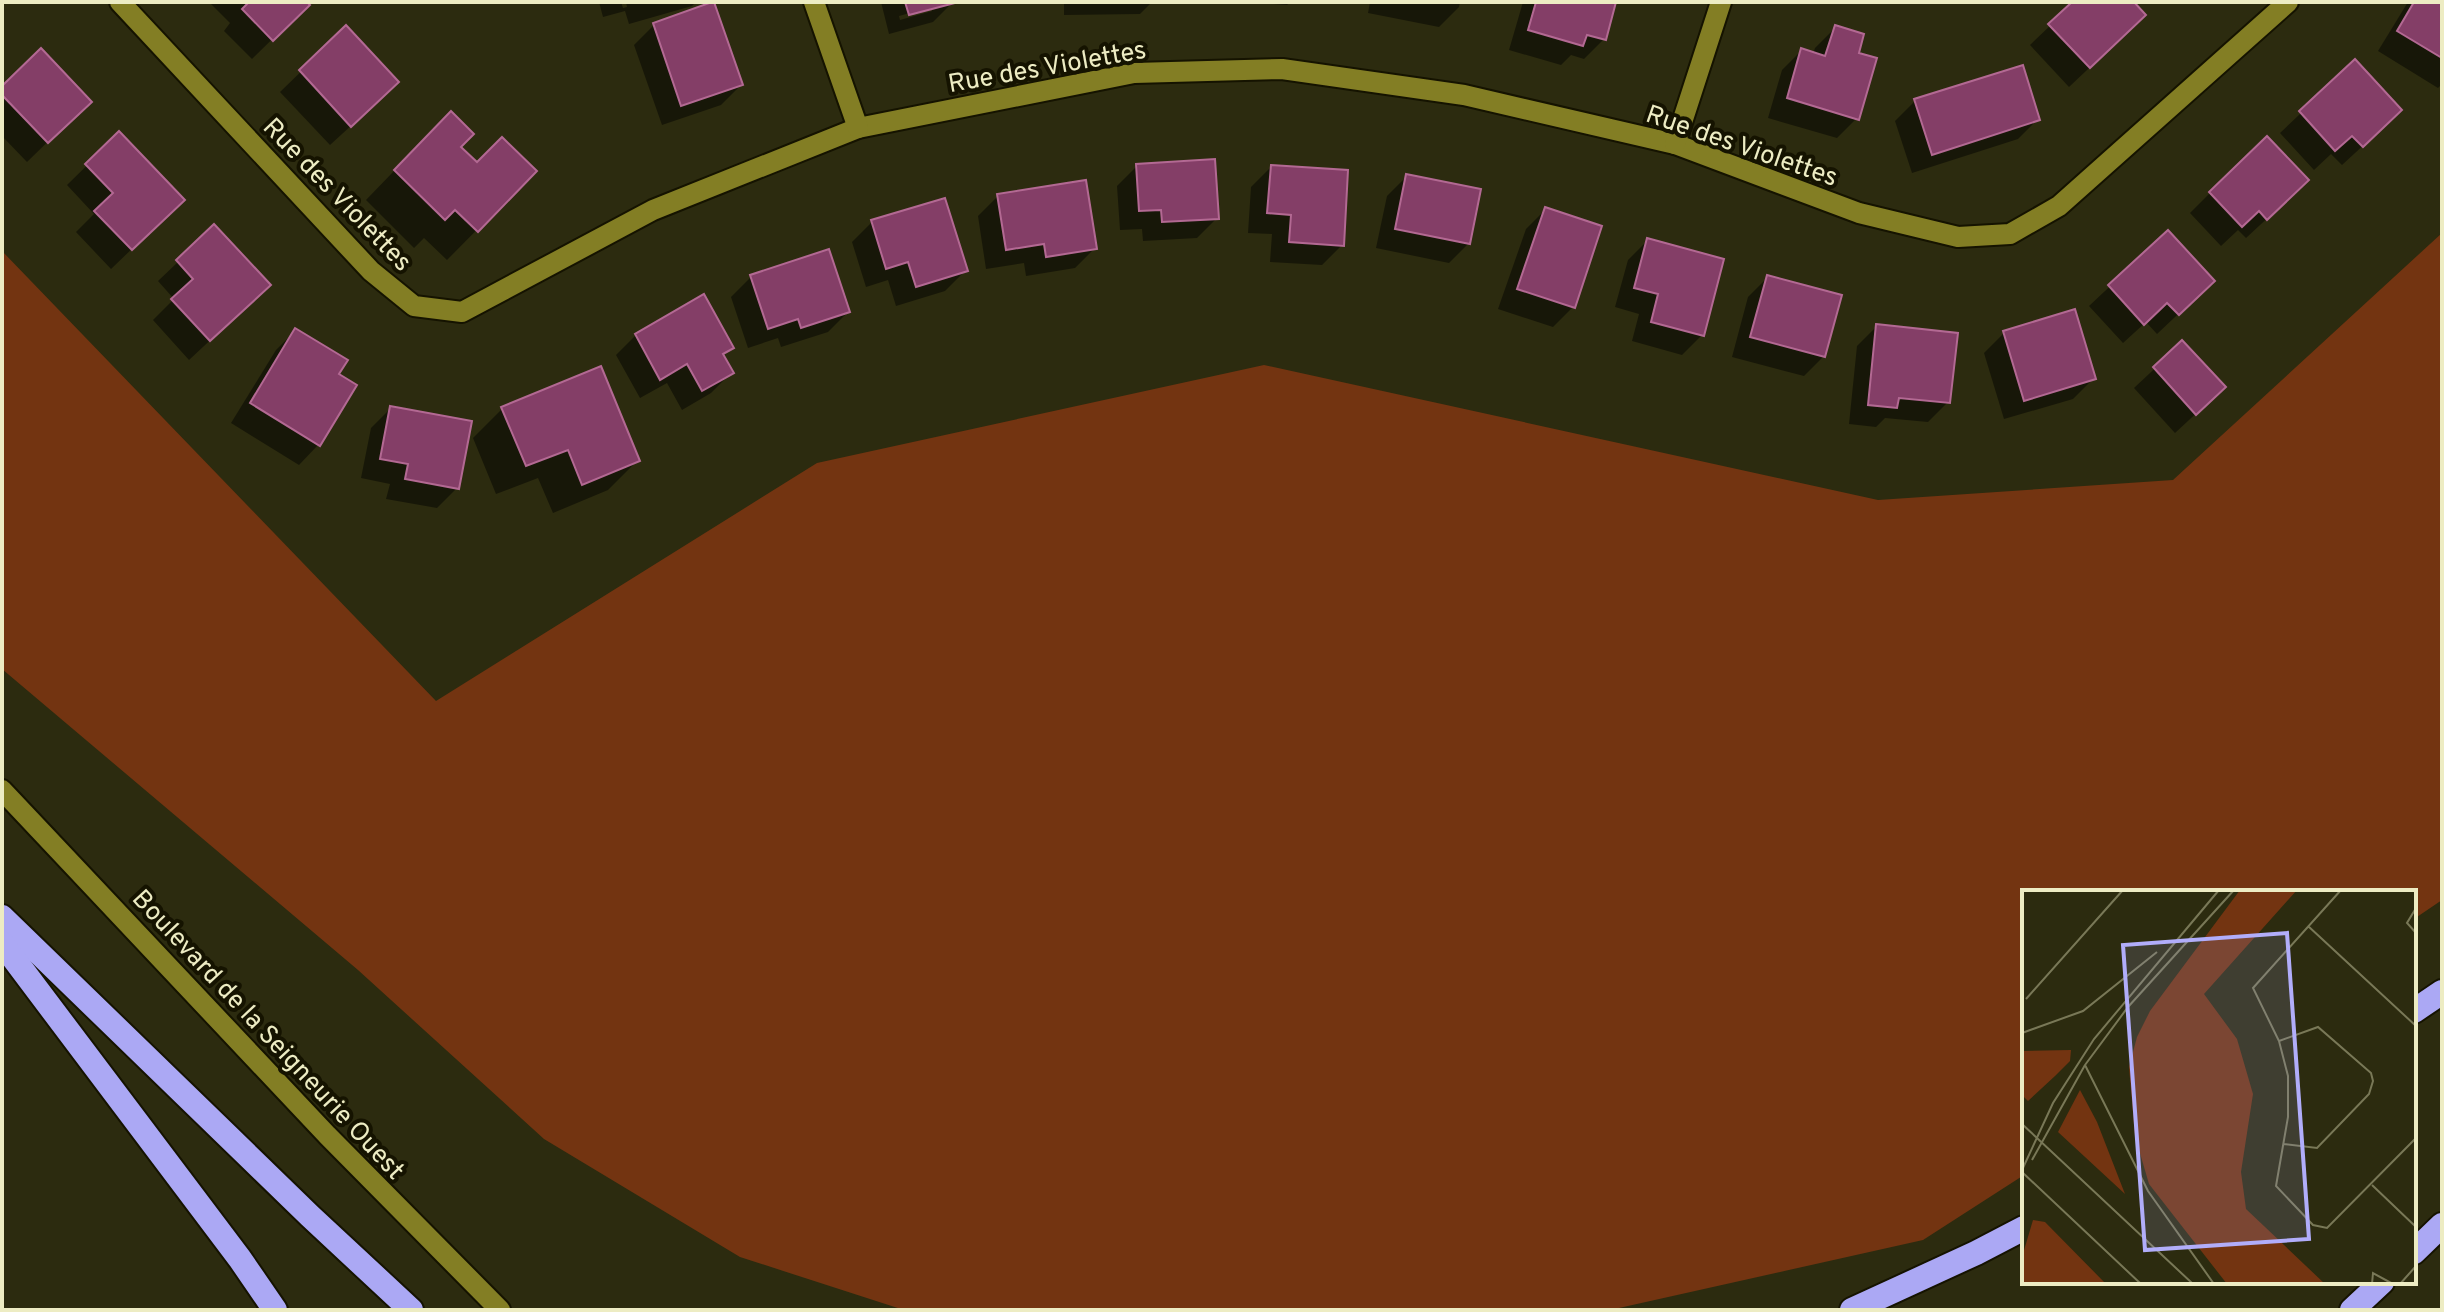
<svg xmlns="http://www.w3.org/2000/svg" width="2444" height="1312" font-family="Overpass,sans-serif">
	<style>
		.green { fill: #733411 }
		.shadow { fill: #0007; fill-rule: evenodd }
		.building { fill: #843e67; stroke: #b36993; stroke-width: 2 }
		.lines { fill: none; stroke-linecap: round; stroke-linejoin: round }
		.minor-casing { stroke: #151300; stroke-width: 24 }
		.secondary-casing { stroke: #151300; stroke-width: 24 }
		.motorway-casing { stroke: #151300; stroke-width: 28 }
		.minor { stroke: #837e24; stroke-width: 20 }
		.secondary { stroke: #837e24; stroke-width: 20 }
		.motorway { stroke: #aba8f4; stroke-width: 24 }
		.labels { text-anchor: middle; stroke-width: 8; stroke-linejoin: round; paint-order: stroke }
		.street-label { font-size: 26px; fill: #edecc3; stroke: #151300 }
		.inset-road { fill: none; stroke: #797857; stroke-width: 2 }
		.view { fill: #b1adfa; fill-opacity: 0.15; stroke: #b1adfa; stroke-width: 4 }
		.inset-edge { fill: none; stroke: #edecc3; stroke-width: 4 }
	</style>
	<rect width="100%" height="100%" fill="#2c2b0f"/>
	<path class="green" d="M2442 233V900L2414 919V892H2024V1175L1923 1240 1610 1310H904L740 1257 544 1139 358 970 2 669V251L436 701 817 463 1264 365 1878 500 2173 480Z"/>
	<g class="shadow">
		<path d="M209 2H304L307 5 252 59 224 31 230 23Z"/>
		<path d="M599 2H621L623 8 627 7 626 2H696L692 6 629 24 625 11 603 17Z"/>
		<path d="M881 2H953L933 22 889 34ZM932 7V11L900 20 899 16Z"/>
		<path d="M1064 2H1152L1140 14 1064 15Z"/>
		<path d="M1243 2H1291L1287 5Z"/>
		<path d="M1370 2H1460L1459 7 1439 27 1368 13Z"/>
		<path d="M1523 2H1614L1604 39 1584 59 1571 55 1561 65 1509 50Z"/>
		<path d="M2075 2H2131L2124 35 2069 87 2030 45Z"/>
		<path d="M2408 2H2442V84L2438 88 2378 51Z"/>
		<path d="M654 25 741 85 721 105 662 125 634 45Z"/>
		<path d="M346 28 377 102 330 145 280 92Z"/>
		<path d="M1835 28 1856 54 1857 118 1837 138 1768 118 1782 70 1802 50 1813 54 1815 48Z"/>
		<path d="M2355 62 2380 130 2342 165 2331 154 2314 170 2280 133Z"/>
		<path d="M2 88 69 121 27 162 2 136Z"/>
		<path d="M1915 101 2038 119 2018 139 1912 173 1895 121Z"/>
		<path d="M119 134 162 220 111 269 76 232 94 214 67 185Z"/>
		<path d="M421 143 459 147 477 165 534 172 447 260 424 238 414 248 366 200Z"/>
		<path d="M1137 166 1217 218 1197 238 1143 241 1142 229 1120 230 1117 186Z"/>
		<path d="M1271 167 1342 245 1322 265 1270 262 1272 234 1248 233 1251 187Z"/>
		<path d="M1407 176 1469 243 1449 263 1376 248 1387 196Z"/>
		<path d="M2210 193 2287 200 2246 238 2238 230 2221 246 2190 213Z"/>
		<path d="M998 196 1095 248 1075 268 1026 276 1024 263 986 269 978 216Z"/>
		<path d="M1546 209 1573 307 1553 327 1498 309 1526 229Z"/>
		<path d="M872 222 965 271 945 291 896 306 888 280 866 287 852 242Z"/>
		<path d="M2168 232 2193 300 2157 334 2146 322 2123 343 2089 306Z"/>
		<path d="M1648 240 1702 335 1682 355 1632 341 1639 314 1615 307 1628 260Z"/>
		<path d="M178 262 249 304 189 360 153 320 174 299 158 281Z"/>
		<path d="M751 277 848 312 828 332 781 347 778 338 748 348 731 297Z"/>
		<path d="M1768 277 1824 356 1804 376 1732 357 1748 297Z"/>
		<path d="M1877 326 1948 402 1928 422 1885 418 1876 427 1849 424 1857 346Z"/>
		<path d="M296 330 336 374 318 445 299 465 231 423 276 350Z"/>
		<path d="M2004 333 2093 379 2073 399 2004 419 1984 353Z"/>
		<path d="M636 335 731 348 722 357 731 373 711 393 682 410 667 383 640 398 616 355Z"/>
		<path d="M2182 343 2203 407 2175 433 2134 388Z"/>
		<path d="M391 408 457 488 437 508 386 499 390 484 361 478 371 428Z"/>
		<path d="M503 408 638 460 608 490 553 513 538 478 496 494 473 438Z"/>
	</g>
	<g class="building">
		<path d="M249 2H307L310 5 273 41 242 9Z"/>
		<path d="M712 2H714L743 85 681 106 653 23Z"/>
		<path d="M905 2H955V3L909 15Z"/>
		<path d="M1536 2H1616L1606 40 1587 35 1583 46 1528 30Z"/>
		<path d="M2072 2H2134L2146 15 2090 68 2048 24Z"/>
		<path d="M2414 2H2442V58L2397 31Z"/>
		<path d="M346 25 399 82 351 127 299 70Z"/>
		<path d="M1835 25 1864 34 1859 53 1877 58 1859 120 1787 98 1801 48 1825 56Z"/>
		<path d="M41 48 92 102 48 143 2 95V86Z"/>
		<path d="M2355 59 2402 110 2363 147 2352 136 2335 151 2299 111Z"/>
		<path d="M2023 65 2040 120 1932 155 1914 99Z"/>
		<path d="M451 111 474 134 461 147 477 162 502 137 537 171 478 232 455 210 445 220 394 170Z"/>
		<path d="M119 131 185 200 132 250 94 211 113 193 85 164Z"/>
		<path d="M2267 136 2309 180 2267 220 2259 211 2242 227 2209 192Z"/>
		<path d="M1215 159 1219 219 1162 222 1161 210 1139 211 1136 164Z"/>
		<path d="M1271 165 1348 170 1344 246 1289 242 1291 215 1267 213Z"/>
		<path d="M1406 174 1481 189 1470 244 1395 229Z"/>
		<path d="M1086 180 1097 249 1046 257 1044 244 1006 250 997 194Z"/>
		<path d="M945 198 968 271 916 287 908 262 886 269 871 220Z"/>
		<path d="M1545 207 1602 226 1575 308 1517 289Z"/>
		<path d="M214 224 271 285 210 341 171 299 193 279 176 260Z"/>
		<path d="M2168 230 2215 281 2179 315 2167 303 2144 325 2108 285Z"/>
		<path d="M1647 238 1724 259 1704 336 1651 322 1658 294 1634 288Z"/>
		<path d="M829 249 850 312 801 328 798 319 768 329 750 275Z"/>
		<path d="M1767 275 1842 295 1825 357 1750 337Z"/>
		<path d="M704 294 734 348 723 354 734 373 702 391 687 364 660 380 635 334Z"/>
		<path d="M2075 309 2096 379 2024 401 2003 331Z"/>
		<path d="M1876 324 1958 333 1950 403 1899 398 1897 408 1868 405Z"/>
		<path d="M295 328 348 360 339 374 357 385 320 446 250 403Z"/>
		<path d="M2182 340 2226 387 2196 415 2153 367Z"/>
		<path d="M601 366 640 461 582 485 568 450 526 466 501 407Z"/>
		<path d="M390 406 472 421 459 489 405 479 408 464 380 459Z"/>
	</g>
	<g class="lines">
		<defs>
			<g id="minor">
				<path d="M120 2 371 271 414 306 462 312 653 210 858 128 1134 73 1282 69 1464 95 1675 144 1859 213 1958 237 2010 234 2059 206 2288 2"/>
				<path d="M814 2 858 128"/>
				<path d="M1675 144 1721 2"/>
			</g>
			<path id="secondary" d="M2 790 327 1135 500 1310"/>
			<g id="motorway">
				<path d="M2 917 310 1216 411 1310"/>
				<path d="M2 943 240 1259 275 1310"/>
				<path d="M2414 1011 2442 992"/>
				<path d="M2414 1252 2442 1225"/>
				<path d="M1852 1310 1976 1253 2024 1228"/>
				<path d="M2352 1310 2382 1282"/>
			</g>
		</defs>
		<use href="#minor" class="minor-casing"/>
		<use href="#secondary" class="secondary-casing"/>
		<use href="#motorway" class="motorway-casing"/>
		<use href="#minor" class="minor"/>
		<use href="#secondary" class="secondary"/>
		<use href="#motorway" class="motorway"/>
	</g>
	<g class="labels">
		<g class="street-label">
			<text transform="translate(1047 66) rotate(-10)" y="9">Rue des Violettes</text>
			<text transform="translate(1742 145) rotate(19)" y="9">Rue des Violettes</text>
			<text transform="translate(338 194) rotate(46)" y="9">Rue des Violettes</text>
			<text transform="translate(269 1034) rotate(47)" y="9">Boulevard de la Seigneurie Ouest</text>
		</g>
	</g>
	<g transform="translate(2022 890)">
		<rect width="394" height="394" fill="#2c2b0f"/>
		<path d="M218 0H275L182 104 215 149 231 204 219 282 224 319 303 394H205L127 294 113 246 107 177 115 147 128 121ZM49 160 48 171 33 186 6 211 0 205V161ZM58 200 75 232 103 304 36 242ZM11 330 23 332 84 394H0V367Z" fill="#733411"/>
		<path class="inset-road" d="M319 0 231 98 257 151 266 186V227L254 296 291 335 305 338 394 248M394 18 385 33 394 43M286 36 394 136M4 109 101 0M0 143 61 121 135 62M257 151 296 137 349 183 351 191 347 204 295 258 262 254M63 175 106 117 212 0M63 175 126 301 192 394M0 234 171 394M10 270 63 175M0 280 31 213 72 149 197 0M0 282 119 394M350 295 394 337M350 394 351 383 371 394M378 394 394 376"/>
		<path class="view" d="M265 43 287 349 123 360 101 55Z"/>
		<rect width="394" height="394" class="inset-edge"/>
	</g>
	<rect width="2444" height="1312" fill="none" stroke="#edecc3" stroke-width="8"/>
</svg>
